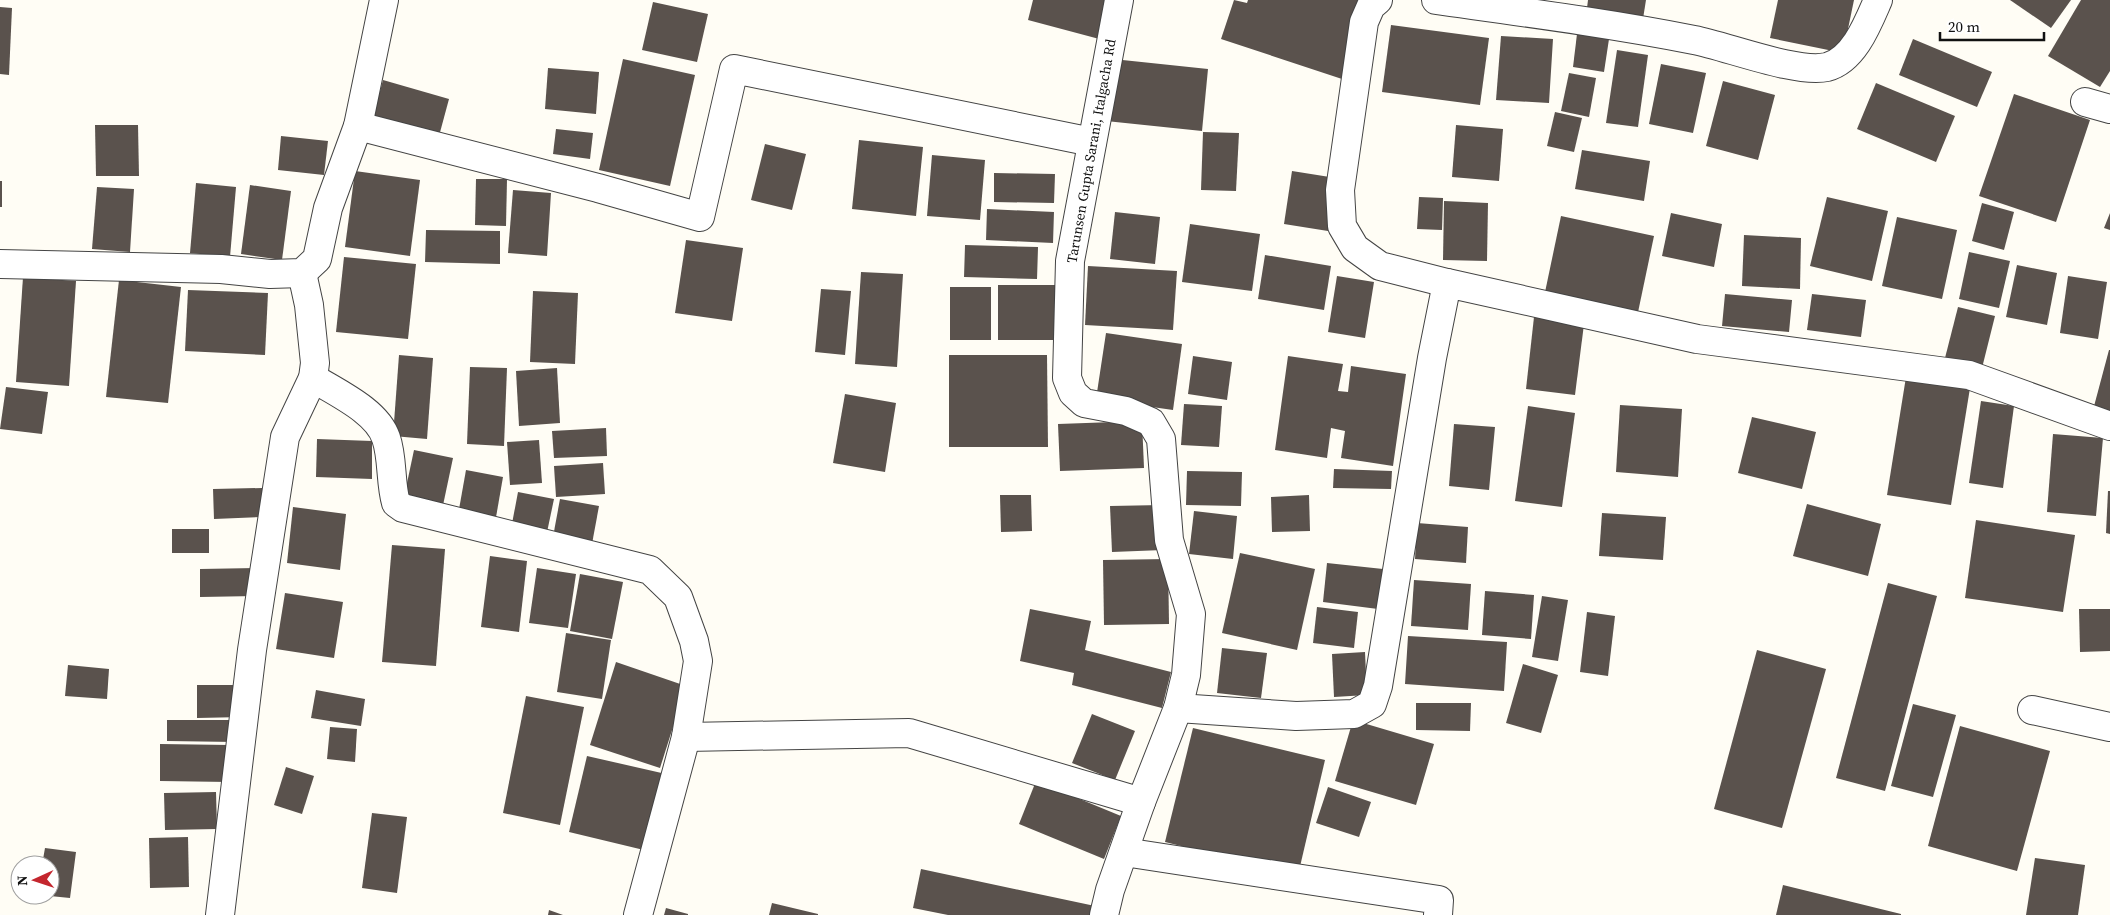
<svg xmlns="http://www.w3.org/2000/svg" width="2110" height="915" font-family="'Source Serif 4',serif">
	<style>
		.building { fill: #5a524d }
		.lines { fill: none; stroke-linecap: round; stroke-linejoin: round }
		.minor-casing { stroke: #444; stroke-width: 30 }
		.tertiary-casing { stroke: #444; stroke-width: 30 }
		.minor { stroke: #fff; stroke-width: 28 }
		.tertiary { stroke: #fff; stroke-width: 28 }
		.labels { text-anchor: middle; stroke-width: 5; stroke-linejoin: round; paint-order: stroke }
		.street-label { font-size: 14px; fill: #111; stroke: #fff }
	</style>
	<rect width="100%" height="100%" fill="#fffdf5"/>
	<g class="building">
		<path d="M1033 0H1114L1103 40 1028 20Z"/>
		<path d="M1234 0 1247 3 1248 0H1357L1367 3 1342 79 1221 39Z"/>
		<path d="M1588 0H1646L1642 25 1586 16Z"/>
		<path d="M1778 0H1854L1843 53 1770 38Z"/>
		<path d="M2010 0H2071L2051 28Z"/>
		<path d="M2081 0H2110V71L2100 87 2048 56Z"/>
		<path d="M653 2 708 14 697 62 642 50Z"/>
		<path d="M0 7 12 8 9 75 0 74Z"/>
		<path d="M1391 25 1489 38 1480 105 1382 92Z"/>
		<path d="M1577 34 1609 39 1604 72 1573 67Z"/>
		<path d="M1501 36 1553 39 1549 103 1496 100Z"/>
		<path d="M1913 39 1992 72 1977 107 1899 75Z"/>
		<path d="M1617 50 1648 55 1638 127 1606 123Z"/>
		<path d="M623 59 695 75 670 186 599 170Z"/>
		<path d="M1113 59 1208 69 1202 131 1106 121Z"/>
		<path d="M1661 64 1706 73 1693 133 1649 124Z"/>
		<path d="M548 68 599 72 596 114 545 109Z"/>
		<path d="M1569 73 1596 78 1589 117 1561 111Z"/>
		<path d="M383 80 449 99 439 136 373 117Z"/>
		<path d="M1723 81 1775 95 1758 160 1706 146Z"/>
		<path d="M1876 83 1955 116 1936 162 1857 129Z"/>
		<path d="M2014 94 2090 120 2056 222 1979 196Z"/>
		<path d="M1555 112 1582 118 1574 152 1547 146Z"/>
		<path d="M95 125H138L139 176H96Z"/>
		<path d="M1456 125 1503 129 1499 181 1452 177Z"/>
		<path d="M556 129 593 133 590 159 553 154Z"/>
		<path d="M1203 132 1239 133 1236 191 1201 190Z"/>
		<path d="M281 136 328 141 324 175 278 170Z"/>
		<path d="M859 140 923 147 916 216 852 209Z"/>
		<path d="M765 144 806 154 792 210 751 200Z"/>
		<path d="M1582 150 1650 161 1644 201 1575 189Z"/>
		<path d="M932 155 985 160 980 220 927 216Z"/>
		<path d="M355 171 420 180 410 256 345 247Z"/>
		<path d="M1292 171 1336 178 1328 231 1284 224Z"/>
		<path d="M994 173 1055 174 1054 203 994 202Z"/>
		<path d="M476 179H507L506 226 475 225Z"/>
		<rect x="0" y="181" width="2" height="26"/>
		<path d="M196 183 236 187 230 257 190 253Z"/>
		<path d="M250 185 291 191 282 260 241 254Z"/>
		<path d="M97 187 134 189 130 252 92 249Z"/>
		<path d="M513 190 551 193 547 256 508 253Z"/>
		<path d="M1419 197 1443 198 1442 230 1417 229Z"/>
		<path d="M1827 197 1888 211 1872 281 1810 266Z"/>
		<path d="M1444 201 1488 203 1487 261 1443 260Z"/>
		<path d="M1982 203 2014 212 2004 250 1972 241Z"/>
		<path d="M987 209 1054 212 1053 243 986 240Z"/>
		<path d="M1115 212 1160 217 1155 264 1110 259Z"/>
		<path d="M1671 213 1722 224 1714 267 1662 256Z"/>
		<path d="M2110 213V230L2104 228Z"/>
		<path d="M1561 216 1654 236 1637 317 1544 297Z"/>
		<path d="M1897 217 1957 230 1942 299 1882 286Z"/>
		<path d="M1190 224 1260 234 1252 291 1182 282Z"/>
		<path d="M426 230 500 231V264L425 262Z"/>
		<path d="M1744 235 1801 238 1800 289 1742 286Z"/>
		<path d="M686 240 743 248 732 321 675 313Z"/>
		<path d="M965 245 1038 247 1037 279 964 277Z"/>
		<path d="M1969 252 2010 261 1999 308 1959 299Z"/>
		<path d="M1265 255 1331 266 1324 310 1258 299Z"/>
		<path d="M344 257 416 264 408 339 336 332Z"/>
		<path d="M2017 265 2057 273 2047 325 2006 317Z"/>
		<path d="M1088 266 1177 271 1173 330 1085 325Z"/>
		<path d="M861 272 903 274 897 367 855 364Z"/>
		<path d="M1337 276 1374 282 1365 338 1328 332Z"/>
		<path d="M2068 276 2107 282 2098 339 2060 333Z"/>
		<path d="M23 277 76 281 69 386 16 382Z"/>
		<path d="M119 280 181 287 168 403 106 397Z"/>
		<path d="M998 285H1060L1059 340H998Z"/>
		<rect x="950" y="287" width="41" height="53"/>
		<path d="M821 289 851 291 845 355 815 352Z"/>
		<path d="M188 290 268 293 265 355 185 351Z"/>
		<path d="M533 291 578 293 575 364 530 362Z"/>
		<path d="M1725 294 1792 300 1789 332 1722 326Z"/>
		<path d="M1812 294 1866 300 1861 337 1807 330Z"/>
		<path d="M1958 307 1995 316 1982 368 1945 358Z"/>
		<path d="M1534 317 1584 324 1575 395 1526 389Z"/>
		<path d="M1106 333 1182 344 1173 410 1096 399Z"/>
		<path d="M2109 350H2110V415L2093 410Z"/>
		<path d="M399 355 433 358 427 439 393 436Z"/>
		<path d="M949 355H1047L1048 447H949Z"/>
		<path d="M1193 356 1232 362 1227 400 1188 394Z"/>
		<path d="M1288 356 1343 364 1338 391 1348 392 1351 366 1406 374 1393 466 1341 458 1345 431 1331 428 1327 458 1275 450Z"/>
		<path d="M470 367 507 368 504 446 467 444Z"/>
		<path d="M557 368 560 423 519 426 516 371Z"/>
		<path d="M1906 377 1970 388 1951 505 1887 495Z"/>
		<path d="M6 387 48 392 42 434 0 429Z"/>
		<path d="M845 394 896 403 885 472 833 463Z"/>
		<path d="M1981 401 2014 406 2003 488 1969 483Z"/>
		<path d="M1184 404 1222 406 1219 447 1181 445Z"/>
		<path d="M1620 405 1682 409 1678 477 1616 472Z"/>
		<path d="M1528 406 1575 413 1562 507 1515 501Z"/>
		<path d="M1752 417 1816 432 1802 489 1738 473Z"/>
		<path d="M1142 421 1144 468 1060 471 1058 424Z"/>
		<path d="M1454 424 1495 427 1489 490 1449 486Z"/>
		<path d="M606 428 607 456 554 458 552 431Z"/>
		<path d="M2053 434 2103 438 2096 516 2047 512Z"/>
		<path d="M317 439 372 441V479L316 477Z"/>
		<path d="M539 440 542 483 510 485 507 442Z"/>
		<path d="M414 450 453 458 442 510 403 502Z"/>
		<path d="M603 463 605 494 556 497 554 466Z"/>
		<path d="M1334 469 1392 471 1391 489 1333 488Z"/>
		<path d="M466 470 503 477 495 523 458 515Z"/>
		<path d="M1187 471 1242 472 1241 506 1186 505Z"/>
		<path d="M262 488V517L214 519 213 489Z"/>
		<path d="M2108 491H2110V534L2106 533Z"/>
		<path d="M518 492 554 499 546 537 511 529Z"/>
		<path d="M1000 495H1031L1032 531 1001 532Z"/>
		<path d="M1309 495 1310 531 1272 532 1271 497Z"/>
		<path d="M560 499 599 506 592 544 553 537Z"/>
		<path d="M1807 504 1881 524 1868 576 1793 556Z"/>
		<path d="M1162 505 1163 550 1112 552 1110 506Z"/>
		<path d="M293 507 346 514 340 570 287 563Z"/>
		<path d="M1194 511 1237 516 1233 559 1189 554Z"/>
		<path d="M1602 513 1666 517 1663 560 1599 556Z"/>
		<path d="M1976 520 2075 535 2063 612 1965 598Z"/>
		<path d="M1417 523 1468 527 1466 563 1415 559Z"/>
		<rect x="172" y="529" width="37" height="24"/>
		<path d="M392 545 445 549 436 666 382 662Z"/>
		<path d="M1240 553 1315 569 1297 650 1222 633Z"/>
		<path d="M490 556 527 561 519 632 481 627Z"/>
		<path d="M1168 559 1169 624 1104 625 1103 560Z"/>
		<path d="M1327 563 1383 569 1378 609 1323 602Z"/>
		<path d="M256 568V596L200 597V569Z"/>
		<path d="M537 568 576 574 568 628 529 623Z"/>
		<path d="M580 574 623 582 612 639 570 631Z"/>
		<path d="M1414 580 1471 584 1468 630 1411 626Z"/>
		<path d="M1888 583 1937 596 1885 791 1836 778Z"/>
		<path d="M1485 591 1534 595 1531 639 1482 635Z"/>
		<path d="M285 593 343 602 334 658 276 649Z"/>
		<path d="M1542 596 1568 600 1558 661 1532 657Z"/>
		<path d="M1317 607 1358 612 1354 648 1313 643Z"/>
		<path d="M1030 609 1091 621 1085 650 1171 672 1162 708 1072 685 1074 673 1020 661Z"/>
		<path d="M2079 609H2110V651L2080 652Z"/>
		<path d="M1587 612 1615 616 1608 676 1580 672Z"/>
		<path d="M566 633 611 640 602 699 557 692Z"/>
		<path d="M1408 636 1507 642 1504 691 1405 684Z"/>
		<path d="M1222 648 1267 653 1261 698 1217 693Z"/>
		<path d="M1757 650 1826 669 1782 828 1714 809Z"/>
		<path d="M1365 652 1367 695 1334 697 1332 654Z"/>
		<path d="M616 662 686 686 660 768 590 745Z"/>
		<path d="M1523 664 1558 675 1541 733 1506 723Z"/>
		<path d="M68 665 109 669 107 699 65 696Z"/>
		<path d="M197 685H243V717L197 718Z"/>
		<path d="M316 690 365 699 361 726 311 718Z"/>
		<path d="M526 696 584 707 560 825 503 813Z"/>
		<path d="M1416 703H1471L1470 731 1416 730Z"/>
		<path d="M1913 704 1956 715 1933 797 1891 786Z"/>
		<path d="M1092 714 1135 731 1115 780 1072 763Z"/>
		<path d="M167 720H235V742L167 741Z"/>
		<path d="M1353 720 1434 744 1416 805 1335 781Z"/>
		<path d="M1960 726 2050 751 2017 871 1928 846Z"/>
		<path d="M330 727 357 729 355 762 327 759Z"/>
		<path d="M1193 728 1325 760 1298 875 1165 842Z"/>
		<path d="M160 744 230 745 229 782 160 781Z"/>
		<path d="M587 756 666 774 648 851 569 832Z"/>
		<path d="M286 767 314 776 302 814 274 805Z"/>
		<path d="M1036 781 1121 816 1104 859 1019 824Z"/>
		<path d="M1328 787 1371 802 1359 837 1316 823Z"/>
		<path d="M216 792 217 829 165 830 164 793Z"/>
		<path d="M372 813 407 817 397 893 362 888Z"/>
		<path d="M188 837 189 887 150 888 149 838Z"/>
		<path d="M45 848 76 852 70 898 50 896V865H42Z"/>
		<path d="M2035 858 2085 865 2078 915H2026Z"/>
		<path d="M921 869 1095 906 1093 915H948L913 908Z"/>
		<path d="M1783 885 1901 914V915H1776Z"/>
		<path d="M772 903 818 914V915H769Z"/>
		<path d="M666 908 688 914V915H664Z"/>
		<path d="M549 910 563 915H548Z"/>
	</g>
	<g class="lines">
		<defs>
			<g id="minor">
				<path d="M1378 0 1371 6 1364 22 1340 190 1342 226 1355 248 1380 266 1447 283"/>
				<path d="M1436 0C1522 12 1608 23 1694 40 1726 46 1797 74 1827 67 1854 60 1868 23 1878 0"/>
				<path d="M2085 102 2110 109"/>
				<path d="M358 126 598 188 700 217 734 69 1092 142"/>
				<path d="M0 264 221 269 270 274 302 273 317 259 328 208 358 126 384 0"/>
				<path d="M313 378C337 393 377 411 386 438 393 458 390 482 396 503L403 508 650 570 678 597 694 641 698 661 686 737 638 915"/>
				<path d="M1178 708 1296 716 1354 714 1372 704 1378 686 1432 358 1447 283 1697 339 1969 375 2110 426"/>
				<path d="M2032 710 2110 727"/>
				<path d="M686 737 909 733 1141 802"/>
				<path d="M1124 852 1439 900 1438 915"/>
				<path d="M220 915 252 650 285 437 313 378 315 363 309 305 302 273"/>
			</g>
			<path id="tertiary" d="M1104 915 1110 890 1141 802 1178 708 1186 675 1191 614 1169 540 1161 439 1151 422 1126 411 1084 403 1073 393 1067 378 1070 261 1119 0"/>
		</defs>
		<use href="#minor" class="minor-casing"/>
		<use href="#tertiary" class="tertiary-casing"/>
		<use href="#minor" class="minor"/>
		<use href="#tertiary" class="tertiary"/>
	</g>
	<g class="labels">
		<g class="street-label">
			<text transform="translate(1091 151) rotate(-80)" y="5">Tarunsen Gupta Sarani, Italgacha Rd</text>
		</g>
	</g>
	<g transform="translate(35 880) rotate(267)"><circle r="24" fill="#ffffff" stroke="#a0a0a0"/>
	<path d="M0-4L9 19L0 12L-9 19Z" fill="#c4262e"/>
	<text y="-8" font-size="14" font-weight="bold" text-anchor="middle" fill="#111111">N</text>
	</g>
	<path d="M1940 32v8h104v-8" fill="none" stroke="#111111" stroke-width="2.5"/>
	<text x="1948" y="32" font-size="15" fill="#111111" stroke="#ffffff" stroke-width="4" paint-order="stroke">20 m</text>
</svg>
